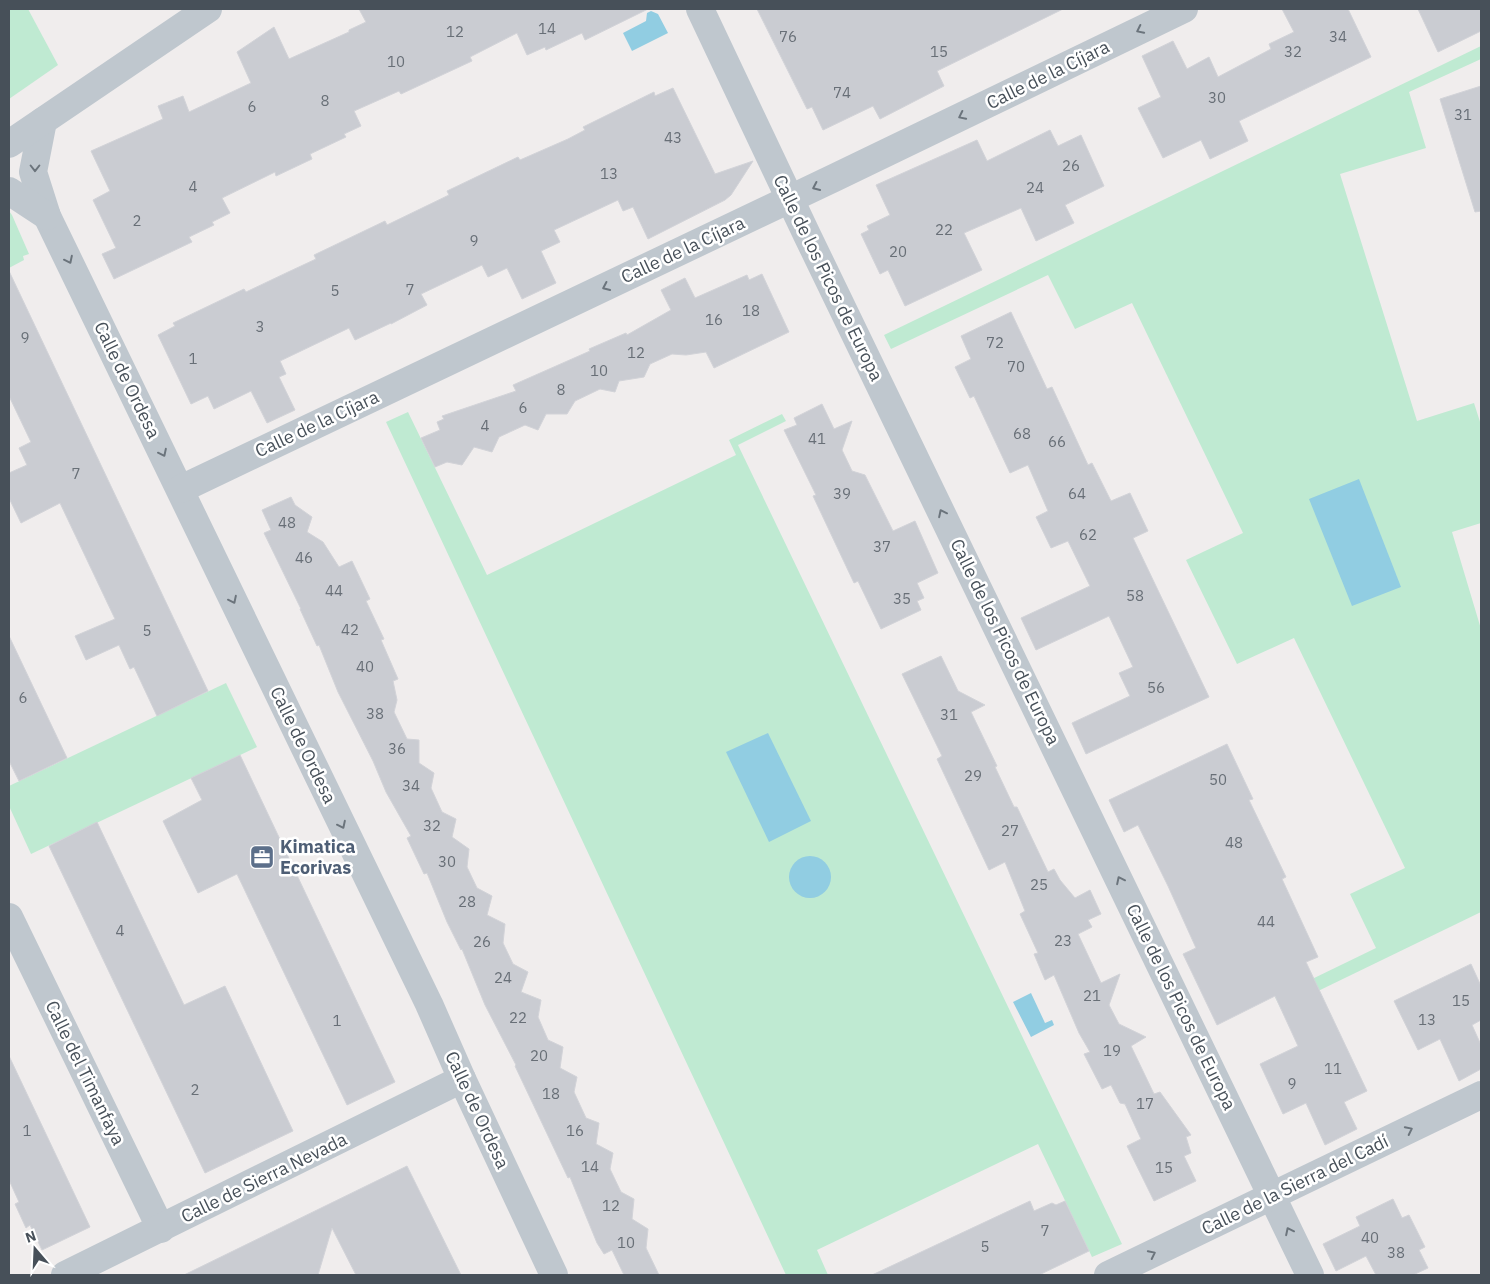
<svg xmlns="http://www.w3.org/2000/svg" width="1490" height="1284" font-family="'IBM Plex Sans',sans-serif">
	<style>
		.green { fill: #bfead2 }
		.water { fill: #91cde2 }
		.building { fill: #caccd2; stroke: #d2d3d8 }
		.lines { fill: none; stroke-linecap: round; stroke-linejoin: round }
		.minor { stroke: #bfc7ce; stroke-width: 28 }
		.oneway { stroke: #6b747c }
		.labels { text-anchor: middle; stroke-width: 5; stroke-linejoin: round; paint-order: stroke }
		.number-label { font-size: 15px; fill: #686f77 }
		.street-label { font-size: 18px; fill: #475059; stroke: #fff }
		.service-label { font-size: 18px; font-weight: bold; fill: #4e5e75; stroke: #fff; text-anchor: start }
	</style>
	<rect width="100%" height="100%" fill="#f0eded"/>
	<g class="green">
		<path d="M9 9H28L58 65 9 99Z"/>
		<path d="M1481 46V59L1409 92 1426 148 1340 174 1417 421 1474 403 1481 425V523L1452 532 1481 629V912L1281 1009 1275 997 1376 948 1350 894 1405 868 1294 638 1237 664 1186 560 1243 533 1132 303 1075 329 1048 275 891 349 884 335Z"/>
		<path d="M9 211 12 215 29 254 23 256 24 260 9 268Z"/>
		<path d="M408 412 487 575 736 455 729 440 782 414 786 421 738 445 1122 1244 1092 1257 1038 1144 817 1250 828 1275H786L386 422Z"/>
		<path d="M226 683 257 747 31 854 9 806V786Z"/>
	</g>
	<g class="water">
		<path d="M651 11 658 14 668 33 632 51 623 33 646 21 647 13Z"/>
		<path d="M1359 479 1401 587 1352 606 1309 499Z"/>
		<path d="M768 733 811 821 769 842 726 752Z"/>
		<circle cx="810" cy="877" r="21"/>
		<path d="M1031 993 1045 1023 1052 1020 1054 1025 1031 1037 1013 1002Z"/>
	</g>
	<g class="building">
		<path d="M359 9H648L585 40 582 33 546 50 545 47 527 55 517 33 470 57 472 61 401 94 399 91 354 111 361 126 344 134 346 137 310 154 312 159 276 176 275 172 222 198 230 213 212 222 214 225 189 237 192 242 114 279 102 254 116 248 93 200 110 191 91 151 163 119 158 106 183 96 189 112 251 83 237 52 274 27 289 59 349 32V30L366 22Z"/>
		<path d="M757 9H1063L937 71 944 86 880 119 873 106 823 130 812 107 807 109Z"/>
		<path d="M1282 9H1348L1371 57 1239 121 1248 141 1210 159 1201 140 1163 158 1138 108 1161 97 1142 56 1173 41 1187 69 1209 57 1218 77 1271 49 1269 44 1294 32Z"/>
		<path d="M1418 9H1481V31L1438 52Z"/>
		<path d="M1481 86V211L1475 212 1440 99Z"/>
		<path d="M673 88 715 174 753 161 731 195 725 200 648 239 633 207 623 211 618 200 554 230 560 242 541 251 556 283 522 299 507 268 488 277 482 265 421 294 427 305 391 324V323L355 340 349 328 280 361 286 374 279 377 295 410 267 423 251 391 214 409 208 396 191 404 158 335 175 326 173 323 244 289 246 292 286 273 316 259 314 255 385 221 387 225 449 195 447 191 518 157 520 160 568 139 585 130 583 127 654 92 655 96Z"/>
		<path d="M1050 130 1058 146 1081 135 1104 186 1065 205 1074 223 1036 241 1021 208 964 233 982 270 905 306 888 270 880 274 861 234 869 230 867 226 890 215 876 185 977 140 987 161Z"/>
		<path d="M9 271 208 691 157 716 134 667 130 669 119 645 86 660 75 636 115 619 60 503 21 523 9 498V473L27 465 19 448 31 442 9 396Z"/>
		<path d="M762 274 789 332 714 368 706 352 686 355 672 354 650 364 644 377 619 381 615 392 600 389 575 401 567 414H546L538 430 525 425 499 437 492 452 474 447 462 465 447 462 435 467 421 438 440 430 437 422 444 419 442 416 516 391 513 385 590 351 589 349 626 333 627 335 671 310 661 290 685 278 695 298 747 275 749 280Z"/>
		<path d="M1011 312 1047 389 1052 387 1088 465 1092 463 1111 501 1130 493 1148 531 1133 538 1209 697 1086 754 1072 723 1130 696 1119 673 1133 667 1109 616 1036 650 1021 618 1090 586 1068 541 1051 548 1036 517 1048 511 1028 465 1010 473 974 396 970 398 955 367 971 359 961 336Z"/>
		<path d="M822 404 834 429 852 421 842 450 852 471 865 475 893 531 915 521 938 573 917 583 924 598 917 601 921 610 881 629 858 581 854 583 813 496 816 495 784 430 797 425 794 418Z"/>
		<path d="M291 497 295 505 312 517 307 532 323 542 339 567 352 561 370 599 366 601 384 639 381 640 398 679 393 681 397 700 394 712 407 739 419 740V763L434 773 431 788 442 812 456 819 452 837 469 849 467 867 477 888 492 896 487 915 505 924 503 943 513 964 528 972 521 992 541 1000 538 1017 548 1040 563 1047 560 1068 577 1077 574 1092 586 1118 599 1123 596 1144 613 1153 610 1169 621 1192 634 1199 632 1219 648 1229 646 1248 659 1275H624L612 1250 604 1254 597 1243 570 1177 568 1178 515 1066 516 1065 485 1005 462 949 461 950 447 922 427 873 424 874 407 838 411 836 386 792 373 761 338 692 319 645 317 646 300 609H301L264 533 271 530 262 510Z"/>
		<path d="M9 636 67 758 19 781 9 761Z"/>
		<path d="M941 656 958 691 985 705 971 712 997 766 995 767 1014 807H1017L1048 872 1054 869 1060 880 1075 898 1090 890 1101 914 1088 920 1092 927 1078 934 1101 983 1120 974 1109 1005 1119 1024 1146 1037 1131 1046 1154 1094 1160 1092 1191 1135 1186 1137 1191 1153 1184 1156 1196 1181 1154 1201 1127 1146 1141 1139 1125 1104 1120 1103 1111 1085 1102 1089 1084 1054 1090 1052 1079 1033 1054 975 1045 980 1034 954 1038 953 1020 914 1025 911 1005 862 989 870 937 759 942 756 902 674Z"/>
		<path d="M1227 744 1253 799 1249 800 1286 877 1282 879 1318 957 1306 962 1367 1091 1344 1102 1357 1129 1325 1145 1306 1103 1283 1114 1260 1064 1298 1046 1275 996 1217 1025 1183 954 1196 948 1168 886 1138 825 1124 832 1109 800Z"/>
		<path d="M240 755 395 1082 347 1105 237 874 198 893 163 821 202 800 191 778Z"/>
		<path d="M97 822 184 1005 225 986 293 1131 205 1173 49 846Z"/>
		<path d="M1471 964 1481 986V1020L1472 1025 1481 1045V1069L1459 1081 1440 1039 1418 1050 1394 1001Z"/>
		<path d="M9 1056 90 1227 42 1250 30 1225 26 1228 15 1204 19 1202 9 1180Z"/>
		<path d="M407 1166 461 1275H356L332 1228 318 1275H184Z"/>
		<path d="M1393 1199 1402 1218 1409 1215 1425 1247 1419 1250 1428 1268 1413 1275H1376L1366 1256 1336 1271 1323 1244 1360 1226 1356 1217Z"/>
		<path d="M1030 1201 1034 1211 1052 1203 1056 1205 1065 1201 1089 1251 1039 1275H872Z"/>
	</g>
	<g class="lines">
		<g class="minor">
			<path d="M700 9 807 235 1310 1275"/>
			<path d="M43 121 33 172 47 216 429 1004 462 1079 554 1275"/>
			<path d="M9 144 208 9"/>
			<path d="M9 191 47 216"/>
			<path d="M181 489 836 177 1184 9"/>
			<path d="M9 917 161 1229"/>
			<path d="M65 1275 462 1079"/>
			<path d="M1108 1275 1481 1095"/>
		</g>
	</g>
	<defs><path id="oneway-chevron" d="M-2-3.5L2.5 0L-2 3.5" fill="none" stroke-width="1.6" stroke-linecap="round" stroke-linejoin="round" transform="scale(1.25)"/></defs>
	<g class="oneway">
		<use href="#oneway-chevron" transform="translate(1140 30) rotate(154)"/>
		<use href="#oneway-chevron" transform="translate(962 116) rotate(154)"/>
		<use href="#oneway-chevron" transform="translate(35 168) rotate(90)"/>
		<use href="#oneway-chevron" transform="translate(816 187) rotate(155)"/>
		<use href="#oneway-chevron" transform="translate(69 260) rotate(64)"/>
		<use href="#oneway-chevron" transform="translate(606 287) rotate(155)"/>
		<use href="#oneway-chevron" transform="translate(163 453) rotate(64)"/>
		<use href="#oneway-chevron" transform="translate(942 513) rotate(-116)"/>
		<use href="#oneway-chevron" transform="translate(233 600) rotate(64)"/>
		<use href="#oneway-chevron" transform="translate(342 825) rotate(64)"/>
		<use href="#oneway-chevron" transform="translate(1120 880) rotate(-116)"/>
		<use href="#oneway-chevron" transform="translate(1409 1130) rotate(-26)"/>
		<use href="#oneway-chevron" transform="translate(1289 1231) rotate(-116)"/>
		<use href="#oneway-chevron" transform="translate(1152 1254) rotate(-26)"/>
	</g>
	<defs>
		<symbol id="office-square" viewBox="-11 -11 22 22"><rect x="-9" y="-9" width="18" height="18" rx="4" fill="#5c6f8a" stroke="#fff"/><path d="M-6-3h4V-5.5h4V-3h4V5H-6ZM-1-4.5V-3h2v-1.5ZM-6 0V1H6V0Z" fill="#fff"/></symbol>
	</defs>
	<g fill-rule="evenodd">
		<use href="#office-square" x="248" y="843" width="28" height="28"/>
	</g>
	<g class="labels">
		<g class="number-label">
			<text x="547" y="34">14</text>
			<text x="455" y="37">12</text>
			<text x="788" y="42">76</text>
			<text x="1338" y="42">34</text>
			<text x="939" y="57">15</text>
			<text x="1293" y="57">32</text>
			<text x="396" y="67">10</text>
			<text x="842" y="98">74</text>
			<text x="1217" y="103">30</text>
			<text x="325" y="106">8</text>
			<text x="252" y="112">6</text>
			<text x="1463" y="120">31</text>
			<text x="673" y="143">43</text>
			<text x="1071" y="171">26</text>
			<text x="609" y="179">13</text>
			<text x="193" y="192">4</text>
			<text x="1035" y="193">24</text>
			<text x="137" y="226">2</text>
			<text x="944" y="235">22</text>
			<text x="474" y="246">9</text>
			<text x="898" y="257">20</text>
			<text x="410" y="295">7</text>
			<text x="335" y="296">5</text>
			<text x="751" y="316">18</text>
			<text x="714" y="325">16</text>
			<text x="260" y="332">3</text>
			<text x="25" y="343">9</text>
			<text x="995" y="348">72</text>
			<text x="636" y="358">12</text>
			<text x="193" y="364">1</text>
			<text x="1016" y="372">70</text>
			<text x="599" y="376">10</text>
			<text x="561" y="395">8</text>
			<text x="523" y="413">6</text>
			<text x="485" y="431">4</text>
			<text x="1022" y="439">68</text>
			<text x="817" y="444">41</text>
			<text x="1057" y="447">66</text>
			<text x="76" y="479">7</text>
			<text x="842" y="499">39</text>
			<text x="1077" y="499">64</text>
			<text x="287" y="528">48</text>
			<text x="1088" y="540">62</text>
			<text x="882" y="552">37</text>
			<text x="304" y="563">46</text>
			<text x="334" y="596">44</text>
			<text x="1135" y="601">58</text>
			<text x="902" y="604">35</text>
			<text x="350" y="635">42</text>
			<text x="147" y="636">5</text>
			<text x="365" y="672">40</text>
			<text x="1156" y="693">56</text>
			<text x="23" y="703">6</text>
			<text x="375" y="719">38</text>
			<text x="949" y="720">31</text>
			<text x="397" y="754">36</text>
			<text x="973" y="781">29</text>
			<text x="1218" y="785">50</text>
			<text x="411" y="791">34</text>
			<text x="432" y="831">32</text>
			<text x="1010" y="836">27</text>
			<text x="1234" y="848">48</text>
			<text x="447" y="867">30</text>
			<text x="1039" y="890">25</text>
			<text x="467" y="907">28</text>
			<text x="1266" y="927">44</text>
			<text x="120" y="936">4</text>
			<text x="1063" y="946">23</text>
			<text x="482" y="947">26</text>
			<text x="503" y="983">24</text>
			<text x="1092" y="1001">21</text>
			<text x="1461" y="1006">15</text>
			<text x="518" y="1023">22</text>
			<text x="1427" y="1025">13</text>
			<text x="337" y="1026">1</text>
			<text x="1112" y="1056">19</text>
			<text x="539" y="1061">20</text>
			<text x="1333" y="1074">11</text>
			<text x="1292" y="1089">9</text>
			<text x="195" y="1095">2</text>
			<text x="551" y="1099">18</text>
			<text x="1145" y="1109">17</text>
			<text x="27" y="1136">1</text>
			<text x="575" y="1136">16</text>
			<text x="590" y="1172">14</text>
			<text x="1164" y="1173">15</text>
			<text x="611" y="1211">12</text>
			<text x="1045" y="1236">7</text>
			<text x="1370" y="1243">40</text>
			<text x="626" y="1248">10</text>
			<text x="985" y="1252">5</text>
			<text x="1396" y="1258">38</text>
		</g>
		<g class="street-label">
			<text transform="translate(1048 75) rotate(-26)" y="6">Calle de la Cíjara</text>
			<text transform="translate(683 250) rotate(-25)" y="6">Calle de la Cíjara</text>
			<text transform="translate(828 278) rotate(64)" y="6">Calle de los Picos de Europa</text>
			<text transform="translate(127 380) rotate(64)" y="6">Calle de Ordesa</text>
			<text transform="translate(317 424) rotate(-25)" y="6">Calle de la Cíjara</text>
			<text transform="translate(1005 642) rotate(64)" y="6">Calle de los Picos de Europa</text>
			<text transform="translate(303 745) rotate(64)" y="6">Calle de Ordesa</text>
			<text transform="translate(1181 1007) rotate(64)" y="6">Calle de los Picos de Europa</text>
			<text transform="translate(85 1073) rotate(64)" y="6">Calle del Timanfaya</text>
			<text transform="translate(477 1110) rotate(65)" y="6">Calle de Ordesa</text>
			<text transform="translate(264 1178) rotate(-26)" y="6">Calle de Sierra Nevada</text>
			<text transform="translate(1295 1185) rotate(-26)" y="6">Calle de la Sierra del Cadí</text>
		</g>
		<g class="service-label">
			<text x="280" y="853">Kimatica<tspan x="280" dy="21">Ecorivas</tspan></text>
		</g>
	</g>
	<rect width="1490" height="1284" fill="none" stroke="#475059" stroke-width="20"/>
	<g transform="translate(35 1249) rotate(341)" stroke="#ffffff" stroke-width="4" paint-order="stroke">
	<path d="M0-4L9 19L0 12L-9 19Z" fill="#475059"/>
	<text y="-8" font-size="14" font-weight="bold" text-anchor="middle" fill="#475059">N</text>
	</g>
</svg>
